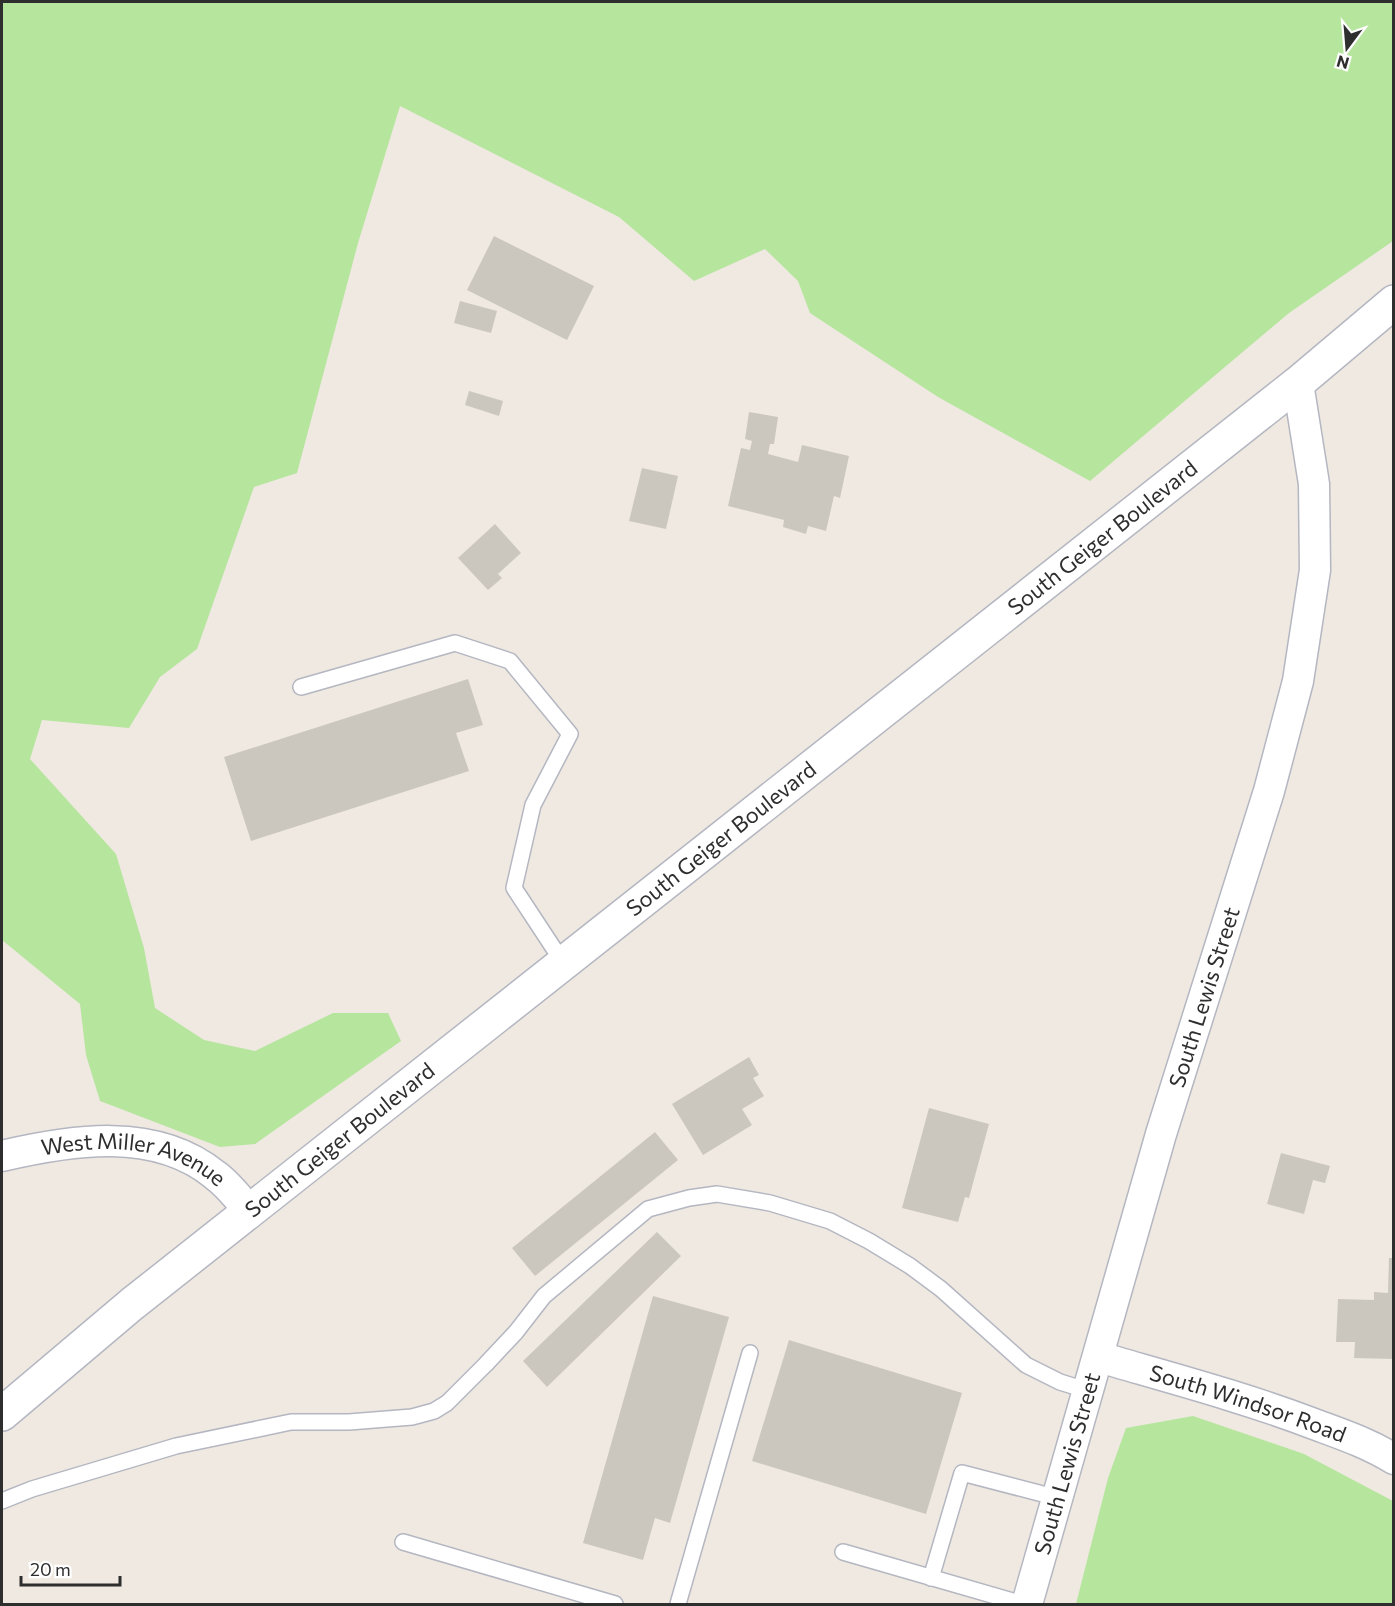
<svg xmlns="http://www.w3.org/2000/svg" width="1395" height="1606" font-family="Commissioner,sans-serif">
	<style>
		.green { fill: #b6e59e }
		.building { fill: #cbc7bf }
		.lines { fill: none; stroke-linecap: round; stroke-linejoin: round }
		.lane-casing { stroke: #b4b7c1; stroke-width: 18 }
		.street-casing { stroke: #b4b7c1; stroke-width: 33 }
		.secondary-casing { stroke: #b4b7c1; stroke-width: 36 }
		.lane { stroke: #fff; stroke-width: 15 }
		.street { stroke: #fff; stroke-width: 30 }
		.secondary { stroke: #fff; stroke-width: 33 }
		.labels { text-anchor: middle; stroke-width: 5; stroke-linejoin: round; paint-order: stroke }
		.street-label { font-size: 22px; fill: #2e2e2e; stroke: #fff }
	</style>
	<rect width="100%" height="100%" fill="#efe9e1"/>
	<g class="green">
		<path d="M2 2H1393V241L1289 313 1090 481 938 397 810 313 798 281 765 249 694 281 619 217 400 106 358 243 297 473 254 487 197 649 160 677 129 728 42 720 30 759 116 854 144 948 155 1008 204 1040 255 1051 333 1013H388L401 1041 255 1144 220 1147 100 1101 86 1055 80 1004 2 940Z"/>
		<path d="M1193 1416 1304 1454 1393 1501V1604H1076L1108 1478 1126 1428Z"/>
	</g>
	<g class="building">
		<path d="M494 236 594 286 567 340 467 290Z"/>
		<path d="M460 301 497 311 491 333 454 323Z"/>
		<path d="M469 391 503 401 499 416 465 405Z"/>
		<path d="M749 412 778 417 774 444H770L768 454 798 462 802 445 849 456 840 498 834 496 826 531 808 526 806 534 783 527 784 520 728 506 741 448 750 450 752 441 745 439Z"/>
		<path d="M642 468 678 476 666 529 629 521Z"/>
		<path d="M495 524 521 553 498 574 502 578 488 590 458 558Z"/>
		<path d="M468 679 483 725 456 733 469 771 251 841 224 757Z"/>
		<path d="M749 1057 759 1075 753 1078 764 1096 742 1109 752 1125 703 1155 672 1104Z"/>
		<path d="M929 1108 989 1124 969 1198 965 1197 958 1222 902 1208Z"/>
		<path d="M655 1132 678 1160 535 1276 512 1248Z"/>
		<path d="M1281 1153 1330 1166 1325 1183 1313 1180 1304 1214 1267 1204Z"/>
		<path d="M657 1232 681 1256 547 1387 523 1361Z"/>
		<path d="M1389 1258H1394V1359L1354 1358 1355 1342H1336L1338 1299 1374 1300V1292L1388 1293Z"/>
		<path d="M653 1296 729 1317 670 1523 655 1518 643 1560 583 1543Z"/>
		<path d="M789 1340 962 1393 926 1514 752 1461Z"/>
	</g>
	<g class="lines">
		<defs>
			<g id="lane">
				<path d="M301 687 455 643 510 661 570 734 533 805 514 888 564 964"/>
				<path d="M2 1501 32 1489 176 1446 291 1422H349L412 1417 434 1411 447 1403 486 1364 516 1332 544 1296 648 1209 689 1198 717 1194 770 1203 830 1221 869 1241 910 1266 941 1289 1026 1365 1060 1382 1089 1391"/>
				<path d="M403 1542 615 1604"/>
				<path d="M843 1552 1023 1604"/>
				<path d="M931 1578 962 1473 1058 1498"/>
				<path d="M678 1604 750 1353"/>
			</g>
			<g id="street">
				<path id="s1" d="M2 1156C71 1140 155 1126 215 1175 229 1185 239 1199 250 1212"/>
				<path id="s2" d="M1099 1357C1171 1378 1243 1397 1314 1424 1341 1434 1368 1443 1394 1459"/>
				<path id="s3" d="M1027 1604 1161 1134 1269 791 1298 681 1315 570 1314 484 1298 383"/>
			</g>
			<g id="secondary">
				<path id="s4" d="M2 1414 132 1304 1298 383 1394 302"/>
			</g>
		</defs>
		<use href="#lane" class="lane-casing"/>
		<use href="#street" class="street-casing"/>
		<use href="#secondary" class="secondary-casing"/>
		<use href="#lane" class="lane"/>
		<use href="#street" class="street"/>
		<use href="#secondary" class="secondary"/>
	</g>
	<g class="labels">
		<g class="street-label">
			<text dy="8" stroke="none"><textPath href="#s4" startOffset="1407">South Geiger Boulevard</textPath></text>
			<text dy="8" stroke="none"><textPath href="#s4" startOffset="921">South Geiger Boulevard</textPath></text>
			<text dy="8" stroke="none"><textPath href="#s3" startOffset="632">South Lewis Street</textPath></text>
			<text dy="8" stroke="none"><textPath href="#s4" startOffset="435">South Geiger Boulevard</textPath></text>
			<text dy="8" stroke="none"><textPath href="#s1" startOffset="136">West Miller Avenue</textPath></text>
			<text dy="8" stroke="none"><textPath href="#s2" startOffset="156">South Windsor Road</textPath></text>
			<text dy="8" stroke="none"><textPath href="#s3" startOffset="146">South Lewis Street</textPath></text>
		</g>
	</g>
	<rect width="1395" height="1606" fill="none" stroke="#2e2e2e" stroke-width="6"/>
	<g transform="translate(1347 48) rotate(196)" stroke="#ffffff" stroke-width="4.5" paint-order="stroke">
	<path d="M0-4.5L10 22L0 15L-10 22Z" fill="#2e2e2e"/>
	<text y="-9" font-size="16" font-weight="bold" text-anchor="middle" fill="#2e2e2e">N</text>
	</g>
	<path d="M21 1576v9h99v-9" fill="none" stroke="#2e2e2e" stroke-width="3"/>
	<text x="30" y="1576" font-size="18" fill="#2e2e2e" stroke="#ffffff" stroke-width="4.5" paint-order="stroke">20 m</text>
</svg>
